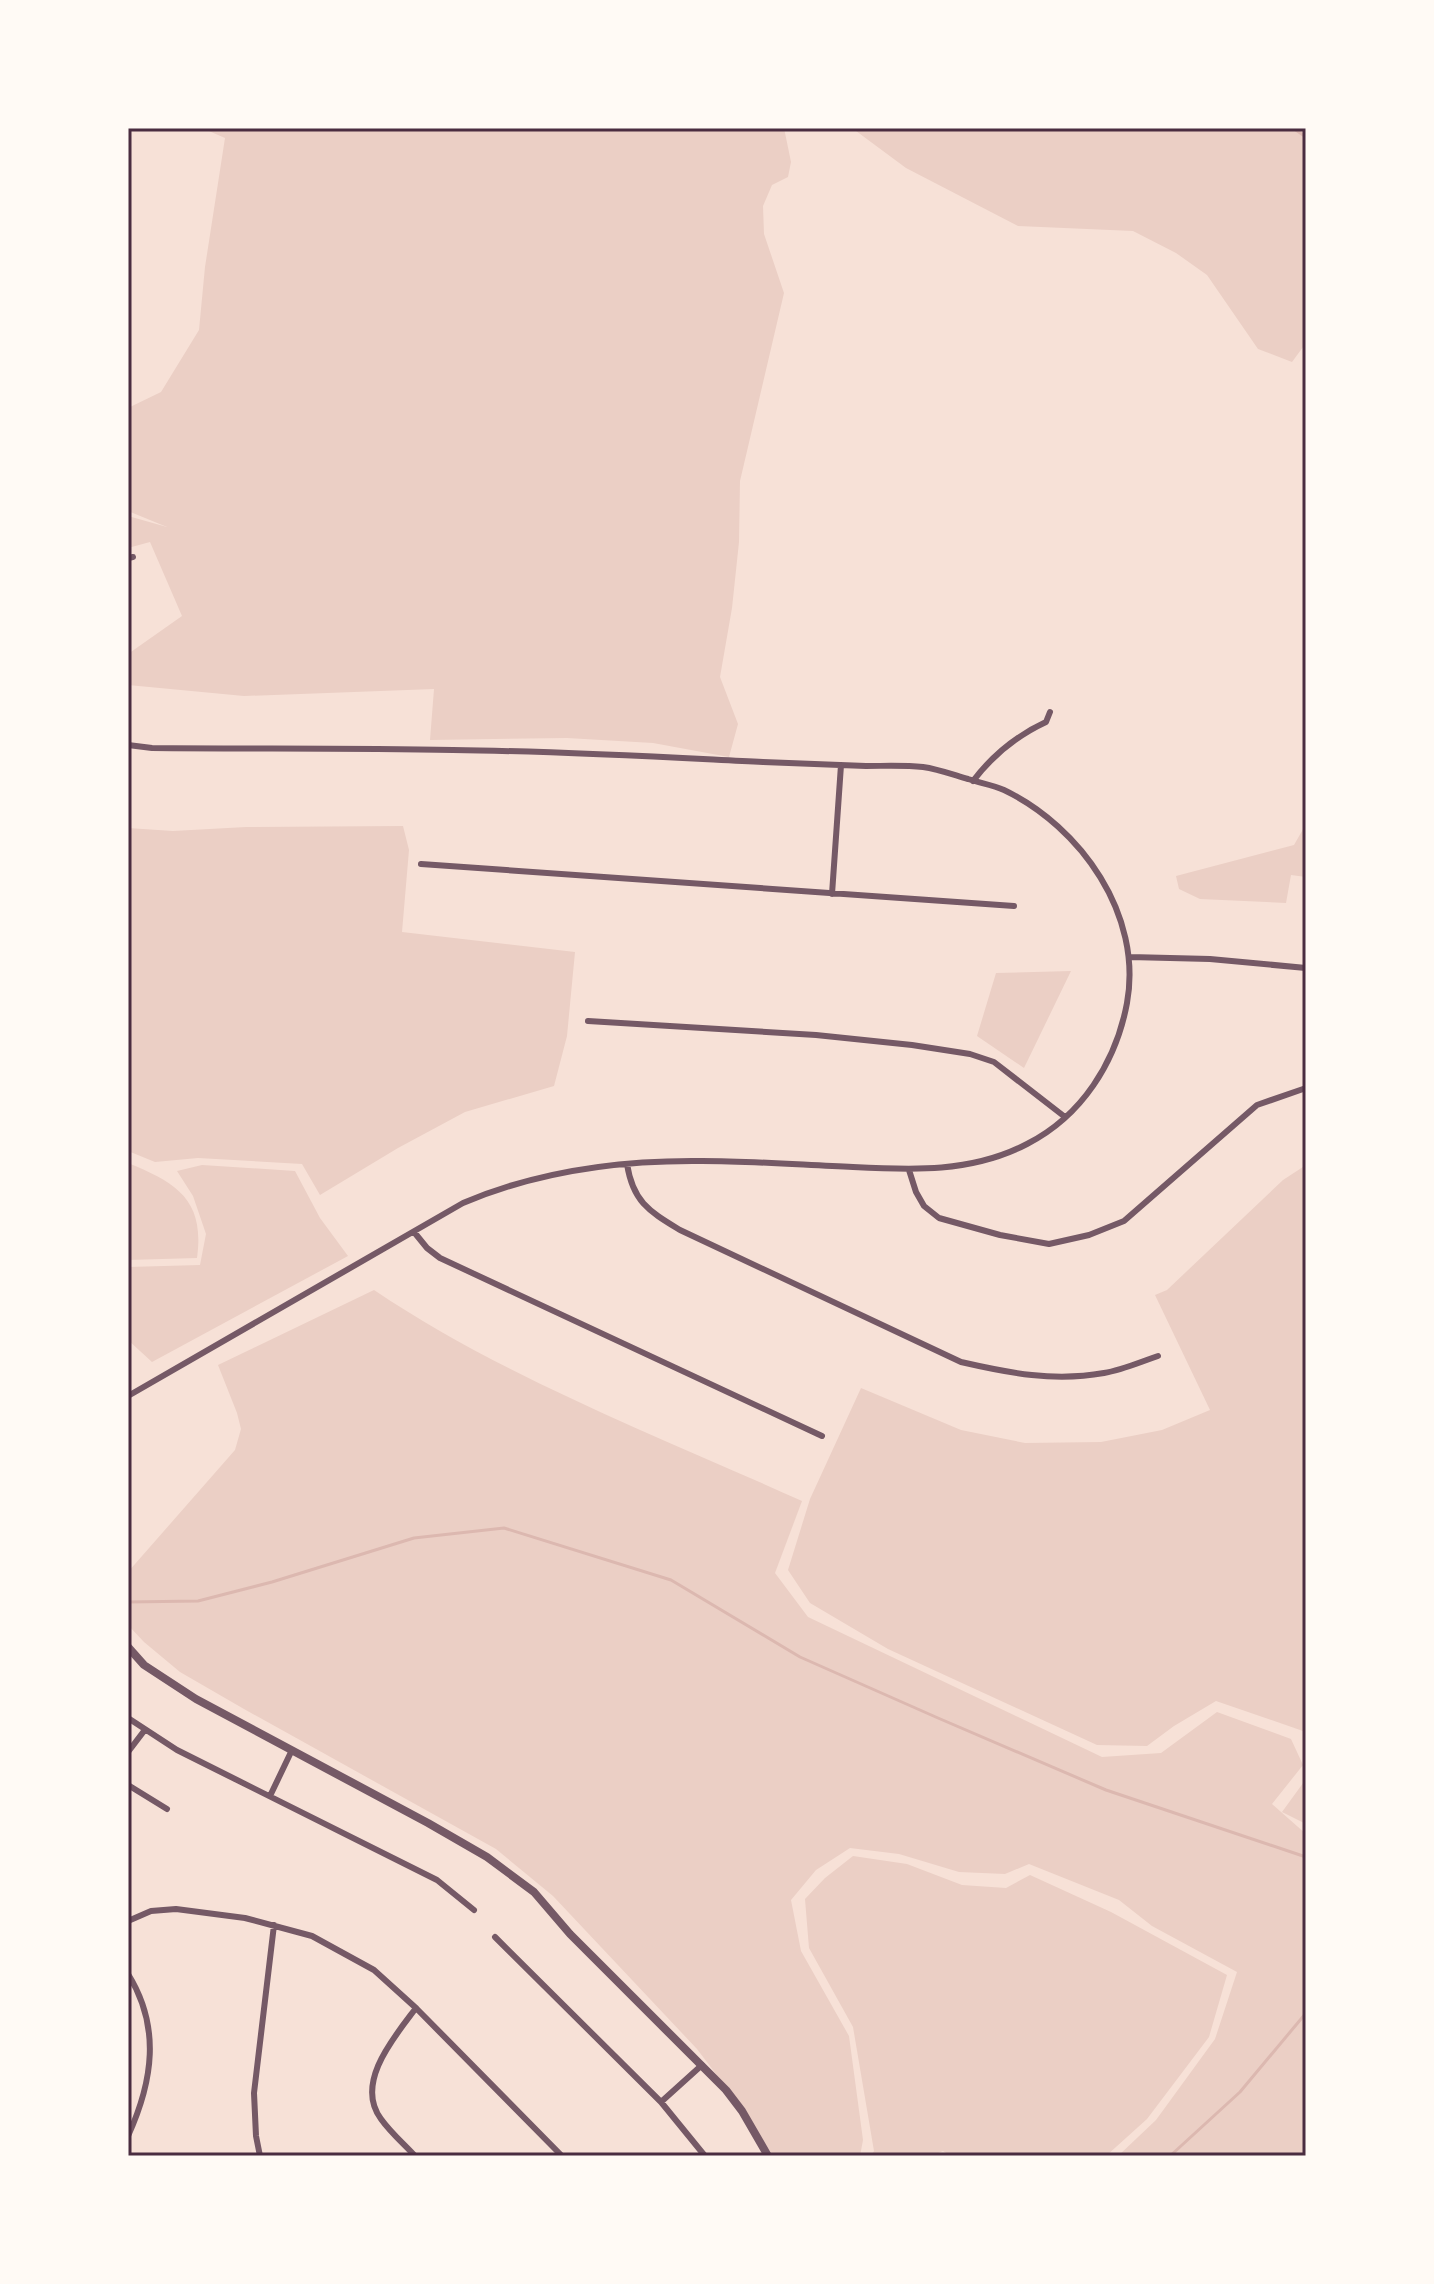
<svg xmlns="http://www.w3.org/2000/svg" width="1434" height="2284" viewBox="0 0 1434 2284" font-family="'Golos Text',sans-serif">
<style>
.green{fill:#ebcfc5}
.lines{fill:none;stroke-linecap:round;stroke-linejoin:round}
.stream{stroke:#dcb8b0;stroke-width:3}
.minor{stroke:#755966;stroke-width:6}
.tertiary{stroke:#755966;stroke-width:8}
.neatline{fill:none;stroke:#4a2c40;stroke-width:3}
</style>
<rect width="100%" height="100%" fill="#f7e1d7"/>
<!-- green -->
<path class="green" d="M202,128H784L791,162L788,177L772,185L763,206L764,234L784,293L740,481L739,542L732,608L720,677L738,724L729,757L653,743L567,738L430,740L434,689L244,696L128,685V654L182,616L150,542L128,548V516L167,527L128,511V408L161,392L199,330L205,267L225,138Z
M852,128H1306V343L1292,362L1258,349L1207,275L1176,253L1133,231L1018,226L906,168Z
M1306,824V877L1291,875L1286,903L1200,899L1179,889L1176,876L1294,845Z
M403,826L409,850L402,932L575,952L567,1036L554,1086L465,1112L398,1148L320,1195L302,1164L198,1158L155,1162L128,1151V828L173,831L246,827Z
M1071,971L1024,1068L977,1036L996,973Z
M128,1163C177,1183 205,1200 197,1258L128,1260Z
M202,1165L295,1171L320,1218L348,1256L152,1362L128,1340V1267L200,1265L206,1234L193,1196L177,1171Z
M1306,1165V1742L1303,1731L1216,1701L1174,1726L1147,1746L1097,1745L888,1649L810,1603L788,1570L810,1499L861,1388L961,1430L1025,1443L1101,1442L1162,1430L1210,1410L1155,1295L1167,1290L1283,1180Z
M374,1290C503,1377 660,1437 802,1501L775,1573L808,1617L1102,1757L1161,1753L1217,1712L1291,1739L1303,1765L1272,1804L1306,1834V2156H1118L1156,2120L1215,2039L1237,1972L1152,1926L1119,1900L1029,1864L1005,1874L959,1872L899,1854L850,1848L816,1870L791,1900L801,1951L849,2036L863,2140L860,2156H773L738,2103L697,2049L553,1896L496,1849L244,1709L180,1672L144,1642L128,1625V1572L235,1450L241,1429L237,1413L218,1365Z
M1306,1779V1824L1282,1812Z
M853,1856L907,1864L962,1885L1006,1888L1030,1875L1111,1912L1227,1975L1209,2037L1147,2119L1106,2156H951L943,2151L931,2156H871L874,2151L853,2027L809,1948L805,1899L825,1878Z"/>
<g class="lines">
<!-- stream -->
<path class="stream" d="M1293,128L1306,137
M128,1602L198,1601L272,1582L414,1538L504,1528L671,1580L800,1657L938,1718L1106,1790L1306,1857
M1170,2156L1240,2092L1306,2013"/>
<!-- minor -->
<path class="minor" d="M128,558L133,557
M128,745L152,748C252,749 352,748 453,750C556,751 660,757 763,762C797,763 832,765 866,766C885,766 904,765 923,767C938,769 954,775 968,779C980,783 993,785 1004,790C1081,827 1143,915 1127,1003C1116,1062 1082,1116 1027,1144C972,1173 912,1170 853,1167C803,1165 752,1161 702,1161C620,1160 538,1171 463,1203L128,1396
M973,781C992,756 1018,735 1046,722L1050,712
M421,864L1014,906
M832,894L841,765
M1130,957L1210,959L1306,968
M588,1021L816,1035L912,1045L970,1054L994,1062L1065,1117
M627,1164C633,1202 649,1211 680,1230L961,1362C1009,1373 1054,1382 1104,1373C1122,1370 1140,1362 1158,1356
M909,1170L916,1192L924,1206L939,1218L1000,1235L1049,1244L1089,1235L1124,1221L1257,1105L1306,1088
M414,1232L427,1248L440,1258L822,1436
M128,1718L177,1750L437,1880L474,1910
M128,1752L144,1731
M128,1785L167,1809
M270,1796L292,1750
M128,1921L151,1911L176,1909L245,1918L312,1936L374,1970L416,2008L562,2156
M495,1937L661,2102L705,2156
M128,1974C161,2027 153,2081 128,2136
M661,2102L702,2065
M260,2156L256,2136L254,2093L274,1925
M415,2156C404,2144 391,2133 381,2119C354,2083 395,2036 416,2008"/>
<!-- tertiary -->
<path class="tertiary" d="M128,1647L144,1665L196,1699L428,1823L487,1857L534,1892L570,1934L726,2090L742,2111L768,2156"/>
</g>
<!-- border -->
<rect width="1434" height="2284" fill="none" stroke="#fffaf5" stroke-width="260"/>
<rect x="130" y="130" width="1174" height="2024" class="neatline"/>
</svg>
